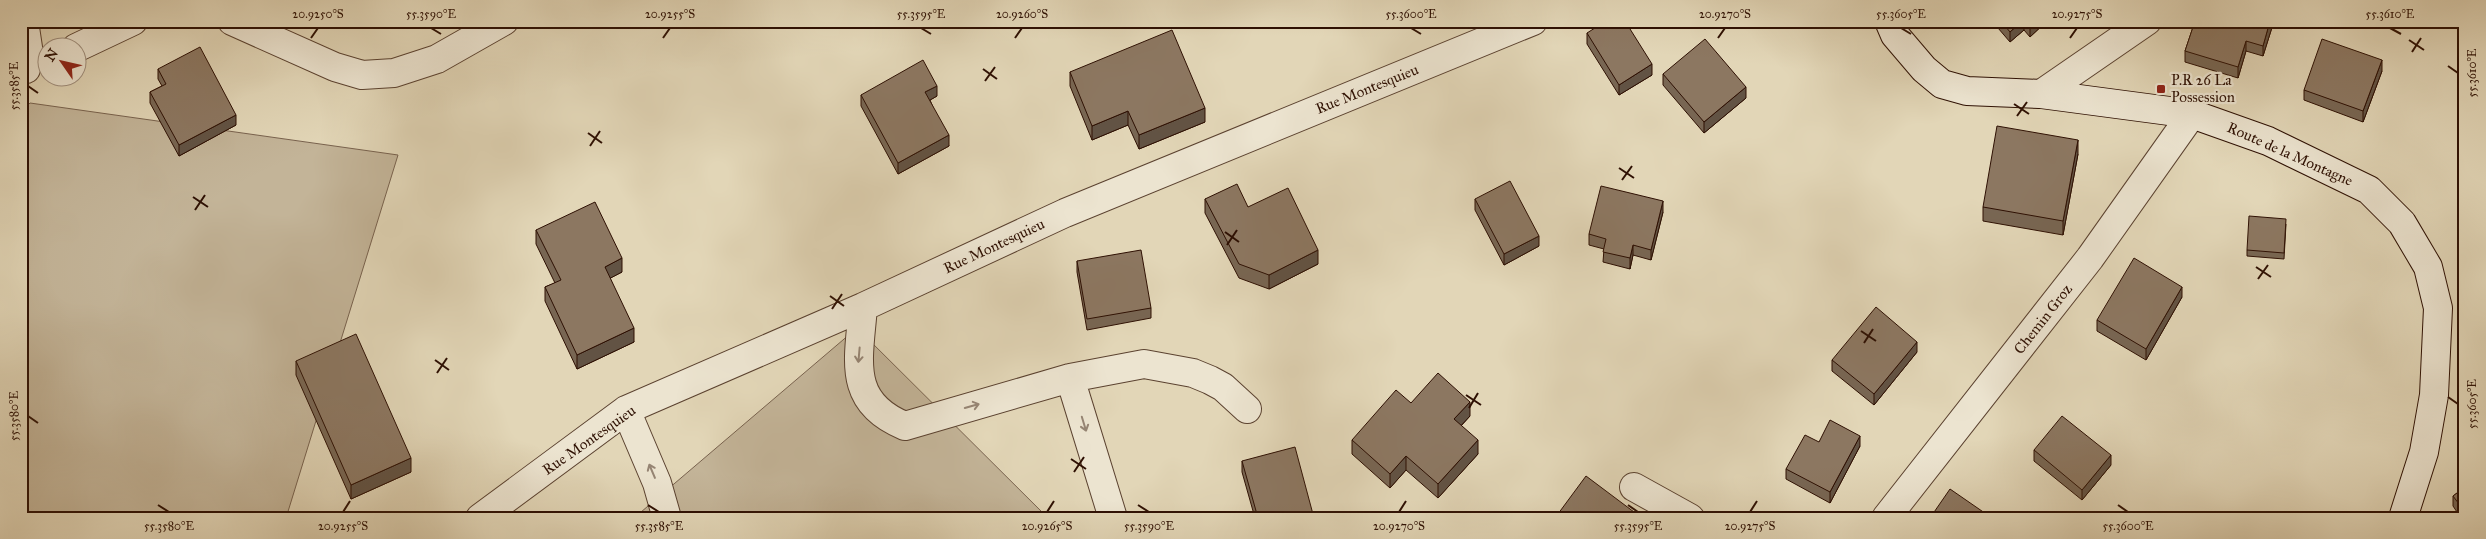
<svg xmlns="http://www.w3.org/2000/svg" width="2486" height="539" viewBox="0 0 2486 539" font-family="'IM FELL Great Primer',serif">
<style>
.green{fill:#c3b498;stroke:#78624e}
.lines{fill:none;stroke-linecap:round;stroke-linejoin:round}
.street-casing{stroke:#5b4230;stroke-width:30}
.secondary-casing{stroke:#2e1003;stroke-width:30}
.street{stroke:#ece4d0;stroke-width:28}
.secondary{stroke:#ece4d0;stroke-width:28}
.wall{fill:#786653;stroke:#2e1003}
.shaded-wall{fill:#625344;stroke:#2e1003}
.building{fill:#8c7761;stroke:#2e1003}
.oneway{stroke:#968574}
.ticks{fill:none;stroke:#2e1003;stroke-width:2}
.poi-dot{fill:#8f2418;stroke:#ece4d0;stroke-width:2}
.labels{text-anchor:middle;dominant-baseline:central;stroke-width:4.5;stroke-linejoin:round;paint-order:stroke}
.poi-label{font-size:15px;fill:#2e1003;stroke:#ece4d0;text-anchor:start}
.street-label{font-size:15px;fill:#2e1003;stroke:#ece4d0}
.neatline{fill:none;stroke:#2e1003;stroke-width:2}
.ticks-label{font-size:12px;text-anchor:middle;fill:#2e1003}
</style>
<rect width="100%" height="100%" fill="#e2d6b7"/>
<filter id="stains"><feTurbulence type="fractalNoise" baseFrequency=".004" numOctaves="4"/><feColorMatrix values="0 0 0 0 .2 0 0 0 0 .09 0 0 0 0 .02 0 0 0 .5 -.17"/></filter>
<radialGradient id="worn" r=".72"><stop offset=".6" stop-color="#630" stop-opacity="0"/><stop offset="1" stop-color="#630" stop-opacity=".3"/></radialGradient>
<!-- green -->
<path class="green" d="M30,103L398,155L286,518H21V112Z
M857,328L1048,518H634Z"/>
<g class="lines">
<defs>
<path id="street" d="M24,21L29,54L26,69
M232,21L335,67L362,75L394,73L437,59L504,21
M76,48L133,21
M2041,94L2147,21
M863,307C859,359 846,402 905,426L1070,378L1144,364L1193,373L1210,380L1223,387L1247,409
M1070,378L1113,518
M626,410L657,483L667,518
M1634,487L1690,518
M480,518L626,410L863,307L1065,213L1533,21
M1886,518L2090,258L2192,114"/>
<path id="secondary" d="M1889,21L1895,35L1924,69L1942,84L1967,91L2041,94L2192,114L2268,141L2369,190L2402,223L2428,267L2438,308L2434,395L2424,452L2403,518"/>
</defs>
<!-- street casing -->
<use href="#street" class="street-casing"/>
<!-- secondary casing -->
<use href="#secondary" class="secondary-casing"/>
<!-- street -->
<use href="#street" class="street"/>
<!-- secondary -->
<use href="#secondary" class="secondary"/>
</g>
<!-- wall -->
<path class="wall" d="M1992,21H2047L2030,37L2024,30L2010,42Z
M2195,21H2274L2263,56L2246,51L2238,78L2185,62V51Z
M1587,33L1652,75L1619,95L1587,44Z
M158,69L236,125L179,156L150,103V92L162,86L158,79Z
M2382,71L2363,122L2304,100V90Z
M1070,72L1205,122L1139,149L1128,125L1092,140L1070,86Z
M1663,74L1746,98L1704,133L1663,85Z
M861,95L937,96L930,100L949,146L898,174L861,106Z
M2078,154L2063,235L1983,221V207Z
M1205,199L1248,207L1318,264L1269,289L1239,278L1205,213Z
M1475,199L1539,246L1504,265L1475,210Z
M1663,212L1651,260L1633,255L1630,269L1603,262L1604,249L1589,245V234Z
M2286,224L2284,259L2247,256V250Z
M536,230L622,272L610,278L634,342L577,369L545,301V287L555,283L536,244Z
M1077,261L1151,308V318L1087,330L1077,272Z
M2182,297L2146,360L2097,331V320Z
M1917,352L1874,405L1832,371V360Z
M296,361L411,472L351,499L296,375Z
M1411,403L1470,416L1461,426L1478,454L1438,498L1406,470L1390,488L1352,454V440Z
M1819,442L1860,446L1830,503L1786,479V469Z
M2034,450L2111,465L2082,500L2034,461Z
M1242,461L1314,518H1255L1242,472Z
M2465,487V518H2461L2453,506V496Z"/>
<!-- shaded-wall -->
<path class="shaded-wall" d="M2022,21H2024V30L2010,42V32Z
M2035,21H2047L2030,37V26Z
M2270,21H2274L2263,56V46Z
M2246,41V51L2238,78V67Z
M2382,60V71L2363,122V111Z
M1652,64V75L1619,95V85Z
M937,86V96L925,103V92Z
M1746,87V98L1704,133V122Z
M1205,108V122L1139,149V135Z
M1128,111V125L1092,140V126Z
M236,115V125L179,156V145Z
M949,135V146L898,174V163Z
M2078,140V154L2063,235V221Z
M1663,201V212L1651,260V250Z
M1539,236V246L1504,265V254Z
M1633,245V255L1630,269V258Z
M1318,250V264L1269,289V275Z
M622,258V272L605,281V267Z
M2182,287V297L2146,360V349Z
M634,328V342L577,369V355Z
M1917,342V352L1874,405V394Z
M1470,402V416L1454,433V419Z
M1860,436V446L1830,503V492Z
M1478,440V454L1438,498V484Z
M2111,455V465L2082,500V490Z
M1406,456V470L1390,488V474Z
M411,458V472L351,499V485Z"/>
<!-- building -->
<path class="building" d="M1606,21H1625L1652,64L1619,85L1587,33Z
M2001,21H2022L2010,32Z
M2026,21H2035L2030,26Z
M2195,21H2270L2263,46L2246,41L2238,67L2185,51Z
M1172,30L1205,108L1139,135L1128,111L1092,126L1070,72Z
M1705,39L1746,87L1704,122L1663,74Z
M2322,39L2382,60L2363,111L2304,90Z
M200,47L236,115L179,145L150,92L166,84L158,69Z
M923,60L937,86L925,92L949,135L898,163L861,95Z
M1997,126L2078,140L2063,221L1983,207Z
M1510,181L1539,236L1504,254L1475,199Z
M1237,184L1248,207L1288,188L1318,250L1269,275L1239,264L1205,199Z
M1601,186L1663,201L1651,250L1633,245L1630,258L1603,252L1606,239L1589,234Z
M595,202L622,258L605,267L634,328L577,355L545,287L561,280L536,230Z
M2249,216L2286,219L2284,253L2247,250Z
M1141,250L1151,308L1087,319L1077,261Z
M2134,258L2182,287L2146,349L2097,320Z
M1876,307L1917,342L1874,394L1832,360Z
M356,334L411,458L351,485L296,361Z
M1438,373L1470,402L1454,419L1478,440L1438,484L1406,456L1390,474L1352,440L1396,390L1411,403Z
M2062,416L2111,455L2082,490L2034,450Z
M1830,420L1860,436L1830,492L1786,469L1805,435L1819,442Z
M1295,447L1314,518H1258L1242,461Z
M1586,476L1642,518H1555Z
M2465,487V512L2453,496Z
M1950,489L1992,518H1930Z"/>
<!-- one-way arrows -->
<defs><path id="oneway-shaft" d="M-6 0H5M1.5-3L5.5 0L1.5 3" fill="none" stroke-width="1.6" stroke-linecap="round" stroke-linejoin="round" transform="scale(1.25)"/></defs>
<g class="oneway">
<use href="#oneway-shaft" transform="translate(859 355) rotate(95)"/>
<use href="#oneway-shaft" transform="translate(972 406) rotate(-16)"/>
<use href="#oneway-shaft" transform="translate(1084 424) rotate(73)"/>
<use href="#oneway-shaft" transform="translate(652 471) rotate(-113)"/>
</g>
<!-- ticks -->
<path class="ticks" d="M431,28L441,34M921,28L931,34M1411,28L1421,34M1901,28L1911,34M2390,28L2401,34M311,38L318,28M663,38L670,28M1015,38L1022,28M1718,38L1725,28M2070,38L2077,28M2409,40L2424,50M2412,52L2421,38M2448,66L2458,73M983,69L997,79M985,81L995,67M28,86L38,93M2014,104L2029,114M2017,116L2027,102M588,133L602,143M590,146L600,131M1619,168L1634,178M1622,180L1632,166M193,197L208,207M195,210L205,195M1225,232L1239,242M1227,245L1237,230M2256,267L2271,277M2258,279L2268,265M830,296L844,306M832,309L842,294M1861,331L1876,341M1864,343L1873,329M435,360L449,370M437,373L447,358M1466,395L1481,405M2448,397L2458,404M1469,408L1478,393M28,416L38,423M1071,459L1086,469M1074,472L1084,457M158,505L169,512M648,505L659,512M1138,505L1149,512M1628,505L1638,512M2118,505L2128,512M343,512L350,501M1047,512L1054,501M1399,512L1406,501M1750,512L1757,501"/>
<!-- markers -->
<rect class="poi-dot" x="2156" y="84" width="10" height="10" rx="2.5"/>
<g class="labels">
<!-- poi labels -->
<g class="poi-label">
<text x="2171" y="80">P.R 26 La<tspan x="2171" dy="17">Possession</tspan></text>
</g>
<!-- street labels -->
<g class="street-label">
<text transform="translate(1367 89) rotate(-22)">Rue Montesquieu</text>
<text transform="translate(2290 154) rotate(24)">Route de la Montagne</text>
<text transform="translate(994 246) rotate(-25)">Rue Montesquieu</text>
<text transform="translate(2043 319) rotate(-52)">Chemin Groz</text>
<text transform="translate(589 440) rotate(-35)">Rue Montesquieu</text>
</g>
</g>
<!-- margin -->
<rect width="2486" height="539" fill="none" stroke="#e2d6b7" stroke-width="55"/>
<!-- north arrow -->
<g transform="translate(62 62) rotate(304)"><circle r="24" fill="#ece4d0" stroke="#a08f7e"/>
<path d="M0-4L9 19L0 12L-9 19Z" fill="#8f2418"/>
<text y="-8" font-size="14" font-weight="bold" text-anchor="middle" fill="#2e1003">N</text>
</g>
<rect x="28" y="28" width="2430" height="484" class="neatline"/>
<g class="ticks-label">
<text x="318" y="18">20.9250°S</text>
<text x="431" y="18">55.3590°E</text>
<text x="670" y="18">20.9255°S</text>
<text x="921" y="18">55.3595°E</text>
<text x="1022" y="18">20.9260°S</text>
<text x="1411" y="18">55.3600°E</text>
<text x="1725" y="18">20.9270°S</text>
<text x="1901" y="18">55.3605°E</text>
<text x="2077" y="18">20.9275°S</text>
<text x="2390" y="18">55.3610°E</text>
<text transform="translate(2472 73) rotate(-90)" y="4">55.3610°E</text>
<text transform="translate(14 86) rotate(-90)" y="4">55.3585°E</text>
<text transform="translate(2472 404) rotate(-90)" y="4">55.3605°E</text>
<text transform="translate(14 416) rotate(-90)" y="4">55.3580°E</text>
<text x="169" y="530">55.3580°E</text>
<text x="343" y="530">20.9255°S</text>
<text x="659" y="530">55.3585°E</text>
<text x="1047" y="530">20.9265°S</text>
<text x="1149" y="530">55.3590°E</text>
<text x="1399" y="530">20.9270°S</text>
<text x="1638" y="530">55.3595°E</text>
<text x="1750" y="530">20.9275°S</text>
<text x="2128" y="530">55.3600°E</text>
</g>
<rect width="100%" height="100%" filter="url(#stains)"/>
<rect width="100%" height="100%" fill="url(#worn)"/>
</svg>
